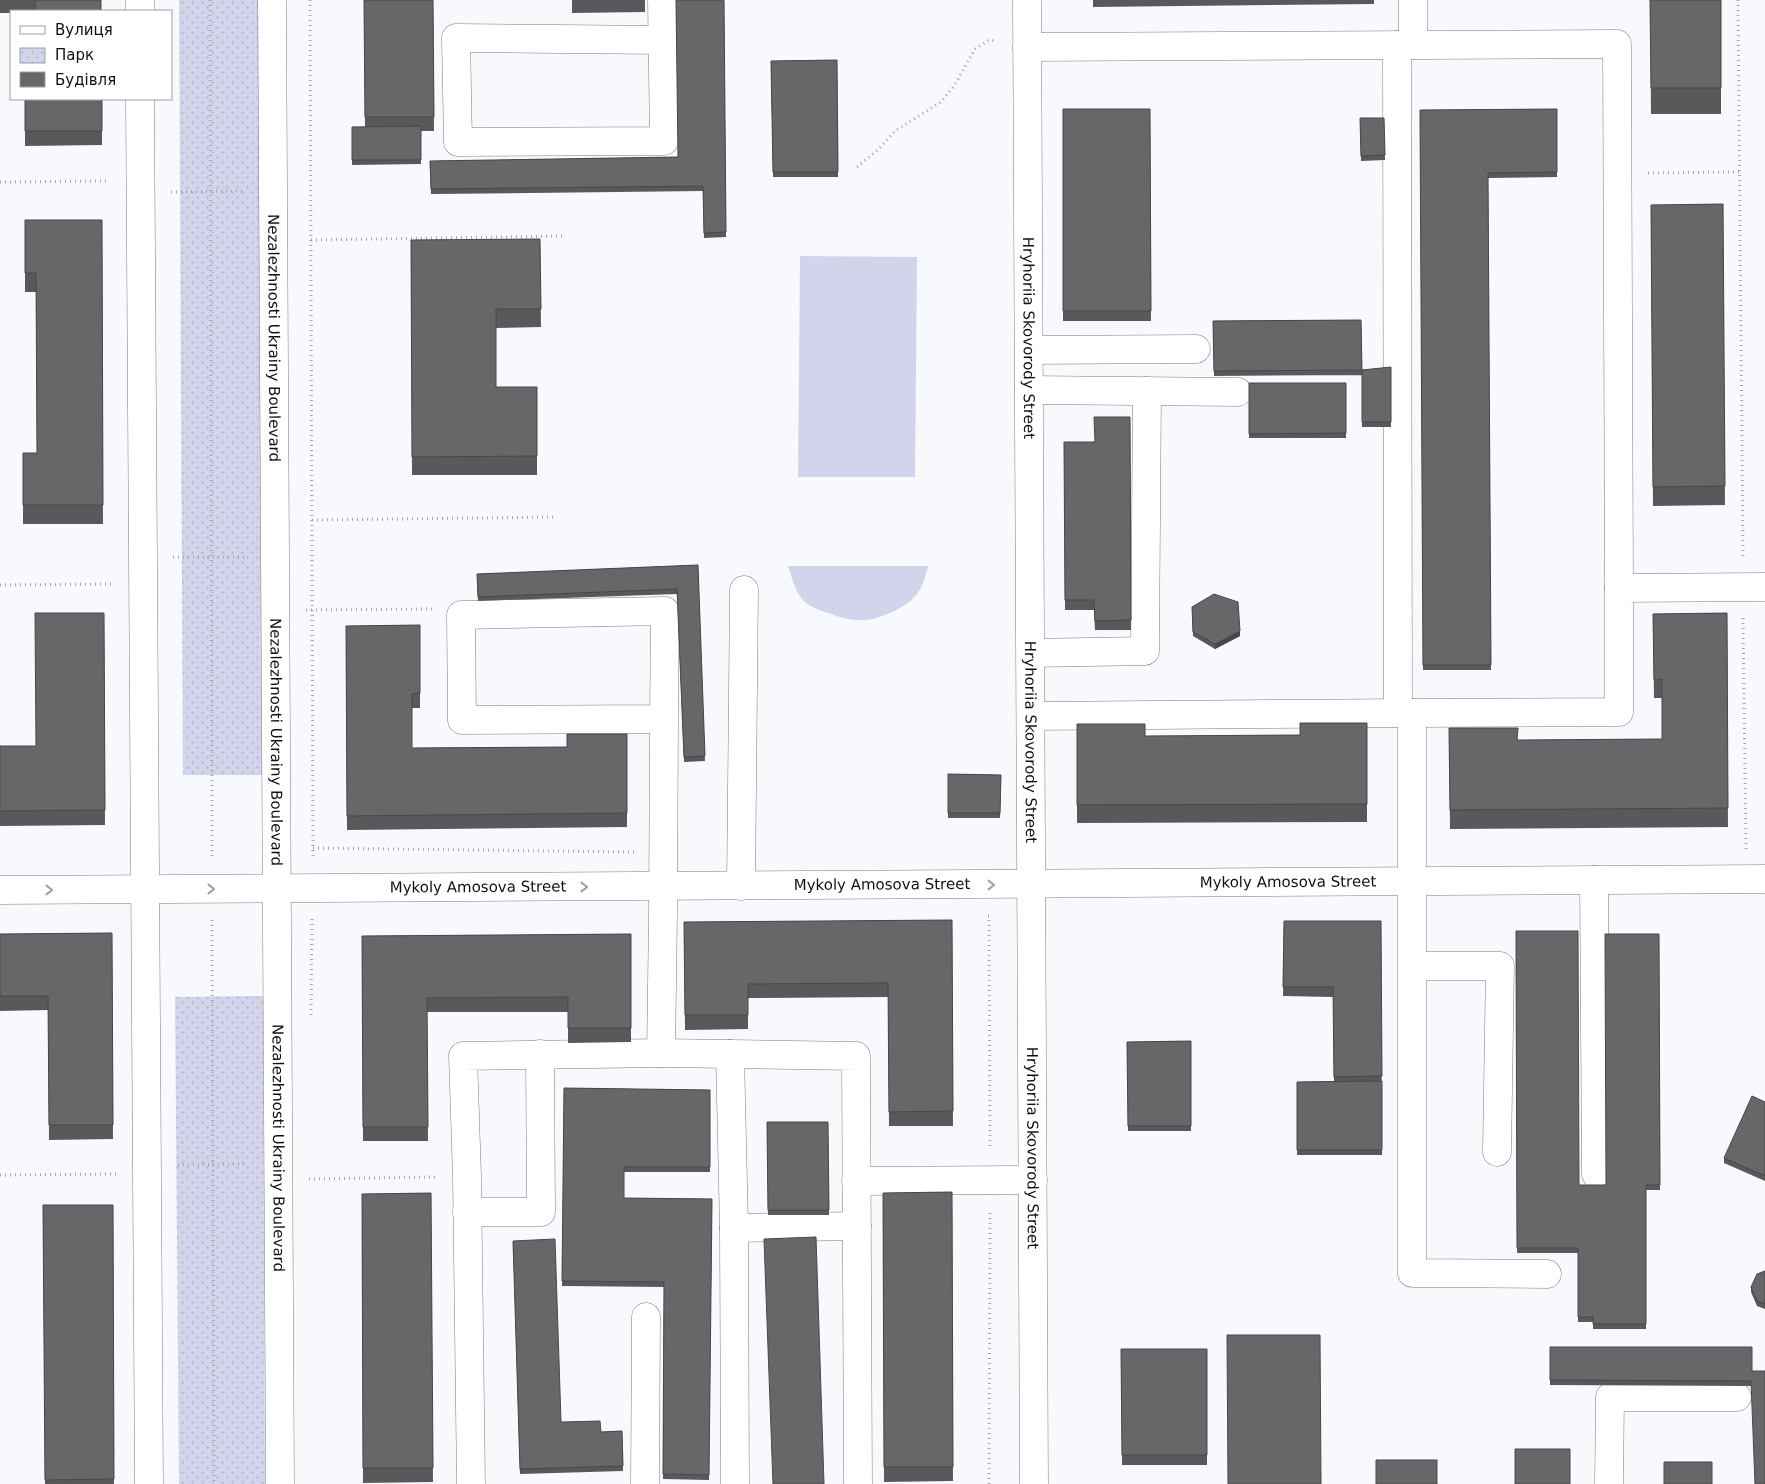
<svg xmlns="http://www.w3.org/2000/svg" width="1765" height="1484" viewBox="0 0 1765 1484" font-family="'DejaVu Sans',sans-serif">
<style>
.grass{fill:#d2d4eb}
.park{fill:url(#park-dots)}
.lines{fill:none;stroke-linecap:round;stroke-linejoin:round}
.minor-casing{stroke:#7c7c7f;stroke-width:29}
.path{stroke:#a7a7aa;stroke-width:3;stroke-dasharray:1 4;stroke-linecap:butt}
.minor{stroke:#fff;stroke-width:28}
.wall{fill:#59595b}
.shaded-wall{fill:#48484a}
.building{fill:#67676a;stroke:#48484a}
.oneway{stroke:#9f9fa0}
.labels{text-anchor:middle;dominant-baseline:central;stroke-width:5;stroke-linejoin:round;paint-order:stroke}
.street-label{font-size:15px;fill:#101011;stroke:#fff}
</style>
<defs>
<pattern id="park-dots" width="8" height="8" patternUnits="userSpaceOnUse" patternTransform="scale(1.25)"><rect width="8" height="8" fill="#d2d4eb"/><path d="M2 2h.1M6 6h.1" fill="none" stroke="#b3b5c8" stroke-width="1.8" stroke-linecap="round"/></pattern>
</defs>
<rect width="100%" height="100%" fill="#f8f9fd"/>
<!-- grass -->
<path class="grass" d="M800,256L917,257L915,477H798Z
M788,566H928C926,575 923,586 917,594C906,608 882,618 866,620C855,621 841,618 831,614C822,611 811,608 804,601C795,592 792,578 788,566Z"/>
<!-- park -->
<path class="park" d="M179,0H266L272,775H183Z
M263,996L265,1484H179L175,997Z"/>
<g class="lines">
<defs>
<g id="minor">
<path d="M140,0V11"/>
<path id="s1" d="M272,0L280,1484"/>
<path d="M662,0L664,141L458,142L456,38L662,40"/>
<path id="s2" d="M1027,0L1034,1484"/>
<path d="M1413,0V45"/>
<path d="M1397,45L1398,713"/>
<path d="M1027,47L1617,44L1619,588"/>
<path d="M140,99L149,1484"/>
<path d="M1029,350L1196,349"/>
<path d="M1029,390L1238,392"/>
<path d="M1031,653L1145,651L1147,391"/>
<path d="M1412,713L1619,712V588L1765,587"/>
<path d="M1031,716L1412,713V1273L1547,1274"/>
<path d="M664,719L665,611L461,615L462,720L664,719L663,916L661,1053L856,1056L858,1484"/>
<path d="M1594,880L1596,1174"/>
<path d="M741,886L744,590"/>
<path id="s3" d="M0,890L1765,879"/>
<path d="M1413,966H1500L1497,1152"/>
<path d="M730,1054L734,1228L857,1226"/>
<path d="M856,1181L1033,1180"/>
<path d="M467,1212H541L540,1054"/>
<path d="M734,1228L735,1484"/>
<path d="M471,1484L467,1177L463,1056L661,1053"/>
<path d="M645,1484L646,1317"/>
<path d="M1609,1484L1610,1397H1737"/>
</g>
</defs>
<!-- minor casing -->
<use href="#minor" class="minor-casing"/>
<!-- path -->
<path class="path" d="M210,0L212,858
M310,0L313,857
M1738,0L1743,557
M857,167L879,149L895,131L941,102L954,86L975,49L989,40L997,41
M1648,173L1740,172
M0,182L109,181
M171,192L242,191
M311,240L563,236
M312,520L557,517
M173,557H244
M0,585L113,584
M306,610L432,609
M1743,618L1746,849
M313,848L634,852
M988,916H989L990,1148
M212,920L214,1484
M311,1015L312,918
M178,1165L246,1164
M0,1175L116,1174
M309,1179L435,1177
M989,1484L990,1212"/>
<!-- minor -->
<use href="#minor" class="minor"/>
</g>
<!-- wall -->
<path class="wall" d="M0,0H101V11H11V13H0Z
M364,0H433L434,131H421V164L352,165V127H365Z
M572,0H645V12L572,13Z
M724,0L726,237L704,238L703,191L431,194L430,161L678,157Z
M1093,0H1374V4L1093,7Z
M1650,0H1721V114H1651Z
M837,60L838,177H773L771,61Z
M25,99H102V145L25,146Z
M1063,109H1150L1151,321H1063Z
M1557,109V177L1488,178L1491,670H1423L1420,110Z
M1360,118H1384L1385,160L1361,161Z
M1723,204L1725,505L1653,506L1651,205Z
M25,220H102L103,524H23V453H37L36,292H25Z
M540,239L541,327L496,328V387H537V475H412L411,240Z
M1361,320L1362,375L1214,376L1213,321Z
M1391,367V427H1362V370Z
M1249,383H1346V438H1249Z
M1130,417L1131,630H1095L1094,610H1065L1064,442H1094Z
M698,565L705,761L684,762L677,594L478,601L477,574Z
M1192,607L1240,636L1215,649L1193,636Z
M104,613L105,825L0,826V746H36Z
M1727,613L1728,827L1450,829L1449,728L1517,740L1662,739V698H1654L1653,614Z
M420,625V708H412V748L567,747L627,734V827L347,830L346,626Z
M1367,723V822L1077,823V724L1145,736L1300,735Z
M948,774L1001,775L1000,818H948Z
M952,920L953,1126H889L888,997L748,998V1029L685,1030L684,922Z
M1284,921H1381L1382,1155H1297V1082L1334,1081L1333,997L1283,996Z
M1516,931L1579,1185H1606L1659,934L1660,1190H1646V1329H1593V1322H1578V1253H1517Z
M112,933L113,1139L49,1140L48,1010L0,1011V934Z
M631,934V1042L568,1043V1012H427L428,1141H363L362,936Z
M1191,1041V1131H1128L1127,1042Z
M564,1088L710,1090V1172H624V1198L712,1199L709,1480L663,1479L664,1287L562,1286Z
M1765,1102V1181L1724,1163V1158Z
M767,1122H828L829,1215H768Z
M952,1192L953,1481L884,1482L883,1193Z
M431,1193L433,1482L363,1483L362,1194Z
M43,1205H113L114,1484H45Z
M513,1241L561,1422L601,1432L622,1431L623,1471L520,1474Z
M1765,1271V1309L1757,1306L1751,1292V1287Z
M1550,1347L1752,1371L1751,1386L1550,1385Z
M1121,1349H1207V1465H1122Z"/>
<!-- shaded-wall -->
<path class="shaded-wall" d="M1240,631V636L1215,649V644Z"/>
<!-- building -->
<path class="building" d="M35,0H101V11H35Z
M364,0H433L434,117H365Z
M676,0H724L726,232L704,233L703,186L431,189L430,161L678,157Z
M1650,0H1721V88H1651Z
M837,60L838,172H773L771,61Z
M25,99H102V131H25Z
M1063,109H1150L1151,311H1063Z
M1557,109V172L1488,173L1491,665H1423L1420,110Z
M1360,118H1384L1385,155L1361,156Z
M421,126V160H352V127Z
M1723,204L1725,486L1653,487L1651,205Z
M25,220H102L103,505H23V453H37L36,273H25Z
M540,239L541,309H496V387H537V456L412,457L411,240Z
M1361,320L1362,370L1214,371L1213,321Z
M1391,367V422H1362V370Z
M1249,383H1346V433L1249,434Z
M1094,417H1130L1131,620L1095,621L1094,600H1065L1064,442H1095Z
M698,565L705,756L684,757L677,589L478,597L477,574Z
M1214,594L1238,602L1240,631L1215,644L1193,632L1192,607Z
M35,613H104L105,810L0,811V746H36Z
M1727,613L1728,808L1450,810L1449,728H1518L1517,740L1662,739V679L1654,680L1653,614Z
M420,625V693L412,694V748L567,747V734H627V813L347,816L346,626Z
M1300,723H1367V804L1077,805V724H1145V736L1300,735Z
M948,774L1001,775L1000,813H948Z
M952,920L953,1111L889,1112L888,983L748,984V1015H685L684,922Z
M1284,921H1381L1382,1076L1334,1077L1333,987H1283Z
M1516,931H1578L1579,1185H1606L1605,934H1659L1660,1185H1646V1324H1593V1317H1578V1248H1517Z
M112,933L113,1125H49L48,996H0V934Z
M631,934V1028H568V997L427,998L428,1127H363L362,936Z
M1191,1041V1126H1128L1127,1042Z
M1382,1081V1150H1297V1082Z
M564,1088L710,1090V1167H624V1198L712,1199L709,1475L663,1474L664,1282L562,1281Z
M1752,1096L1765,1102V1176L1724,1158Z
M767,1122H828L829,1210H768Z
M952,1192L953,1467H884L883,1193Z
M431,1193L433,1468H363L362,1194Z
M43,1205H113L114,1479L45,1480Z
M816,1237L824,1484H773L764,1239Z
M555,1239L561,1422L600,1421L601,1432L622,1431L623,1466L520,1469L513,1241Z
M1765,1271V1304L1757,1301L1751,1287L1757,1274Z
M1227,1335H1320L1321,1484H1228Z
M1550,1347H1752V1371H1765V1484H1755L1751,1381L1550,1380Z
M1121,1349H1207V1455H1122Z
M1515,1449H1570V1484H1515Z
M1376,1460H1437V1484H1376Z
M1664,1462H1712V1484H1664Z"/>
<!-- one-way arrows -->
<defs><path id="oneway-chevron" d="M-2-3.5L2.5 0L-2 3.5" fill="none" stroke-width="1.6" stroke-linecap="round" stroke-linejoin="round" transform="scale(1.25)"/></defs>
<g class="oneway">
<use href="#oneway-chevron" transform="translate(991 885)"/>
<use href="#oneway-chevron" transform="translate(584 887)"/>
<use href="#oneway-chevron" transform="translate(211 889)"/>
<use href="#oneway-chevron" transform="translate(49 890)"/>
</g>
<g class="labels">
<!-- street labels -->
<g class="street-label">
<text stroke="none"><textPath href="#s1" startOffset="338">Nezalezhnosti Ukrainy Boulevard</textPath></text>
<text stroke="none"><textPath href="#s2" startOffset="338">Hryhoriia Skovorody Street</textPath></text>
<text stroke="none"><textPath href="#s1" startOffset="742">Nezalezhnosti Ukrainy Boulevard</textPath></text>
<text stroke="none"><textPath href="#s2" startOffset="742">Hryhoriia Skovorody Street</textPath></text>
<text stroke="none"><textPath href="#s3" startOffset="1288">Mykoly Amosova Street</textPath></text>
<text stroke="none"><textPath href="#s3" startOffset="882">Mykoly Amosova Street</textPath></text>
<text stroke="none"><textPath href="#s3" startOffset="478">Mykoly Amosova Street</textPath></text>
<text stroke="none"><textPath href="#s1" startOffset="1148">Nezalezhnosti Ukrainy Boulevard</textPath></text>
<text stroke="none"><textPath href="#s2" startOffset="1148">Hryhoriia Skovorody Street</textPath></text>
</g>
</g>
<!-- legend -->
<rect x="10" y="10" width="162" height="90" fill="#ffffff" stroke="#9f9fa0"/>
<rect x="20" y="26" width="25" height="8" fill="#ffffff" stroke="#9f9fa0"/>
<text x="55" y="35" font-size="15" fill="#101011">Вулиця</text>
<rect x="20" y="48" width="25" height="15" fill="url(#park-dots)" stroke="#9f9fa0"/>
<text x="55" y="60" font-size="15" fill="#101011">Парк</text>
<rect x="20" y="72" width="25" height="15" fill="#67676a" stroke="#9f9fa0"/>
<text x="55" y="85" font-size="15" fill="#101011">Будівля</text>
</svg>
